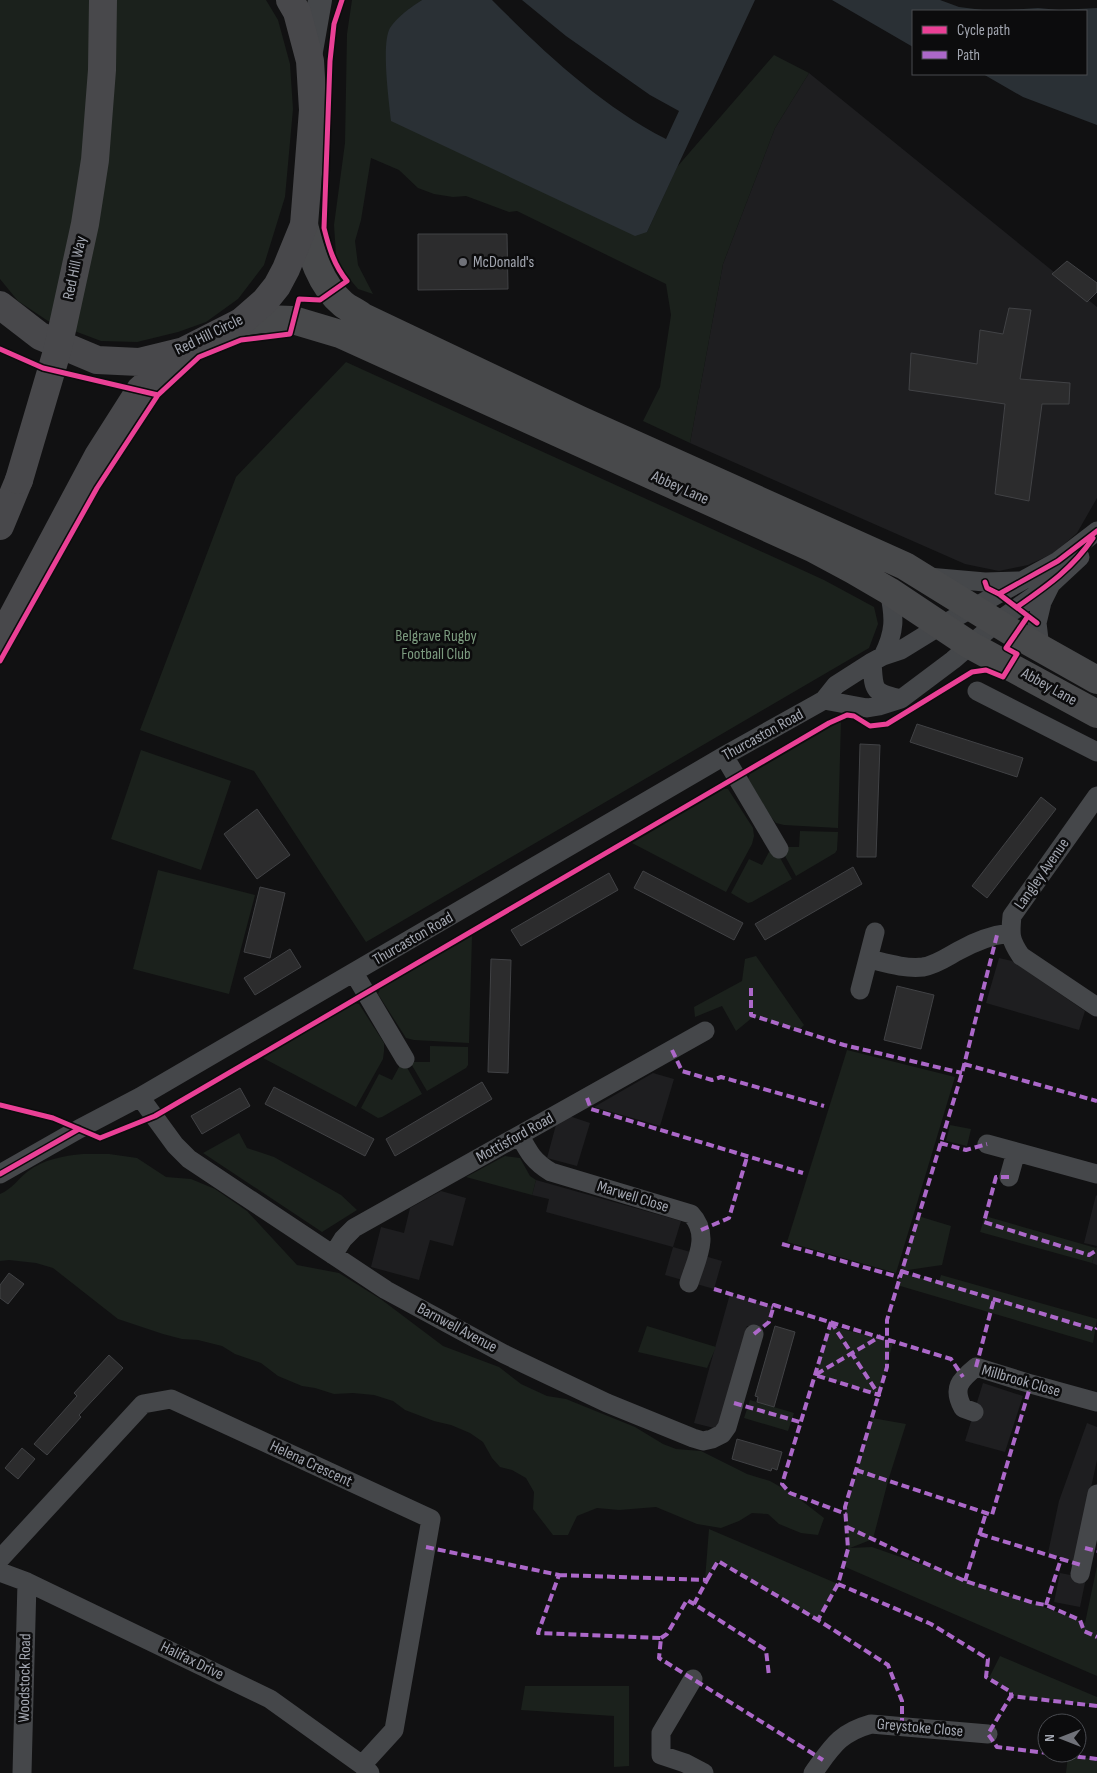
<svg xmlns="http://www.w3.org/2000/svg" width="1097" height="1773" viewBox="0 0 1097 1773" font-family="'Sofia Sans Condensed',sans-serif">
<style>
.built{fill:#1e1e20}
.green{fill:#1b211c}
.water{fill:#2a3035}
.building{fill:#2c2c2d;stroke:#414245}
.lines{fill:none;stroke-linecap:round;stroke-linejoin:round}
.minor{stroke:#45474a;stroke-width:19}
.tertiary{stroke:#45474a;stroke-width:24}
.primary{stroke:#48494b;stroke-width:28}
.trunk{stroke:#48484b;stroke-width:28}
.trunk-bridge{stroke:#48484b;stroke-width:28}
.quiet{stroke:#ac68c9;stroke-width:4;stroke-dasharray:8 4;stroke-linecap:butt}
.cycleway-casing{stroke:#0c0c0d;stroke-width:8}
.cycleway{stroke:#ea4096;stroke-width:5}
.poi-dot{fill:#707279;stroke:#0c0c0d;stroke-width:2}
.labels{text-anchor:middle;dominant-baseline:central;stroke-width:5;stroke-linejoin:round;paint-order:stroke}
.poi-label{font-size:16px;fill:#a3a7b1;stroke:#0c0c0d;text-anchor:start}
.street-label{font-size:16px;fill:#a3a7b1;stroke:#0c0c0d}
.park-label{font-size:16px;fill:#7c9b7f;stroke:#0c0c0d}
</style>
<rect width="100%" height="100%" fill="#111112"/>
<!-- built -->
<path class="built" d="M809,73L1097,307V498L1077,533L1054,553L1028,565L999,571L965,564L690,443L723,264L775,128Z
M999,958L1012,961L1085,1011L1079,1030L986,1003Z
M653,1073L674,1079L660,1126L594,1107Z
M569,1116L590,1123L577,1166L547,1158L557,1121Z
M536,1180L681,1221L673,1247L722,1261L714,1289L665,1275L673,1247L546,1212L549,1199L532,1195Z
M441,1191L466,1198L453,1246L430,1240L419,1280L371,1267L381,1227L404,1233L410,1208Z
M1096,1195L1097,1196V1265L1092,1263L1097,1246L1084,1243Z
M730,1294L774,1307L769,1324L759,1329L747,1326L718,1429L694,1423Z
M983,1383L1023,1396L1005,1452L965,1441Z
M1087,1423L1097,1427V1460L1075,1562L1048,1553L1059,1501Z
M1060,1573L1086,1578L1080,1607L1054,1602Z"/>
<!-- green -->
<path class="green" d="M0,0H266L278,20L290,64L293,109L285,197L264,265L238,299L206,322L178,332L137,342L101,341L48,321L18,301L0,279Z
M352,0H422L409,9L647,232L677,167L774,55L809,73L775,128L723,264L690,443L643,421L660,387L671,315L666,284L517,211L509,212L466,196L453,197L434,194L418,188L399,170L371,158L361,220L355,241L358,265L373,294L358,289L343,271L336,255L334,225L345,143L347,34Z
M346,362L824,580L874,607L878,624L869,648L366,942L254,771L140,730L236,477Z
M841,721L838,828L784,825L776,823L771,817L748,779L750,774Z
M141,750L231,781L201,870L111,839Z
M724,789H728L753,828L754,836L752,844L726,892L632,843Z
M800,831L838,832L837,850L835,853L796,876L780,847H799Z
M775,849L792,879L752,902L748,903L731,893L749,859L762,865L769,852Z
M158,870L255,895L229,994L133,969Z
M472,936L469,1043L414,1040L406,1038L378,994L380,989Z
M756,956L804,1025L799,1030L753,1017L736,1031L722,1006L695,1017L694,1007L742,981L745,959Z
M354,1003L359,1004L384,1043V1051L383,1059L356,1107L263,1058Z
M430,1046L468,1047V1065L466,1068L427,1091L410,1062H430Z
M847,1050L955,1077L896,1273L787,1242Z
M405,1064L422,1094L382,1117L378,1118L361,1108L379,1074L392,1080L399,1067Z
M950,1125L971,1129L967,1146L946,1141Z
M239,1133L247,1148L274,1157L341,1195L357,1210L322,1232L203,1153Z
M83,1154H109L137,1158L166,1177L191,1179L215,1189L247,1211L297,1265L339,1273L382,1300L443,1346L499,1367L521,1384L547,1396L566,1399L635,1427L663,1444L676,1449L701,1451L747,1474L770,1481L793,1494L824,1518L818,1535L801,1533L779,1524L768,1514L752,1513L739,1521L721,1528L697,1524L656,1507L619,1510L597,1508L577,1516L568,1535H553L533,1509L534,1492L526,1478L512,1470L500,1467L492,1458L483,1442L470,1433L451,1425L434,1421L405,1410L393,1401L374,1395L353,1393L334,1394L315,1388L302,1386L278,1376L261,1363L235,1354L222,1346L198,1340L182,1339L163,1334L118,1319L53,1268L36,1263L9,1260L0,1261V1194C12,1189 17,1180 27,1172C44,1159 63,1156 83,1154Z
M505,1156L520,1158L530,1176L536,1180L532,1195L466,1177Z
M918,1216L951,1226L942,1265L901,1271Z
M985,1216L1096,1248L1092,1263L980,1232Z
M901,1273L939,1282L941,1275L1097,1319L1093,1343L897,1285Z
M647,1326L716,1347L707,1368L638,1352Z
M830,1326L893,1342L879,1395L815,1375Z
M750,1400L794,1413L788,1431L744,1418Z
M872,1418L906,1424L888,1481L873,1539L850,1548L872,1547L1080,1620L1085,1623L1097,1566V1630H1096L1097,1631V1676L843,1566L848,1549L846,1511Z
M709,1529L838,1584L818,1620L718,1561L705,1580Z
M1000,1656L1097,1697V1705L1014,1696L989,1678Z
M525,1686H629V1766L614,1767V1716L521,1710Z
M1068,1756L1097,1759V1773H1066Z"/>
<!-- water -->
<path class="water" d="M422,0H492C544,52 600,105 666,139L679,111L650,95L566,36L522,0H755L647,232L635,236L391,121C389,101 381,44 390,28C397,17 411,7 422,0Z
M832,0H940L959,7L991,11L1038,8L1059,10L1097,8V125L1023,97L983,74H1086V11H913V47Z"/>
<!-- building -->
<path class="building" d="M418,234H507L508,289L418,290Z
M1067,261L1097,283V292L1087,302L1052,274Z
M1009,308L1031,310L1020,379L1070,383L1069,404H1042L1029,501L995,494L1005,404L909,390L911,353L977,364L980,330L1003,334Z
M917,724L1023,758L1017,777L910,742Z
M860,744L880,745L876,857H857Z
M1041,797L1056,809L987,898L972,886Z
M257,809L290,855L257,879L224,834Z
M853,867L862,884L765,940L755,924Z
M643,871L743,923L734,940L634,888Z
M609,873L618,890L521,946L511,930Z
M260,887L285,893L270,958L244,952Z
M290,949L301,967L255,995L244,978Z
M491,959L511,960L508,1073L488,1072Z
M897,986L934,995L921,1049L884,1040Z
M482,1082L492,1099L395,1156L386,1139Z
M274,1087L374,1139L365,1156L265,1104Z
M240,1088L250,1106L202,1134L191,1116Z
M9,1273L24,1284L8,1304L0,1298V1285Z
M775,1326L795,1332L774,1407L757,1402L758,1397L755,1396Z
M109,1355L123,1368L79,1415L81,1417L47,1455L34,1444L77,1396L74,1393Z
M737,1439L782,1452L777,1470L772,1468L771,1471L732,1459Z
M22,1448L35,1459L18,1479L5,1468Z"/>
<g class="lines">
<!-- minor -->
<path class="minor" d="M928,577L985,582L1020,581
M1040,648L1037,623L1042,602L1051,584
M883,656C895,632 895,618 889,591
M872,662C874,691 872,692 901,699
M977,691L1097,752
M824,700L867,708L879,706L901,699L953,660L997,622L1051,584L1080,557
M724,756L779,849
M1097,796L1012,916C1010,935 1010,940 1021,956L1097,1007
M869,959C886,963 905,969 923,967C936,965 947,957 958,951C974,942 992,935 1010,933
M354,973L405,1059
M860,990L875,932
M140,1097L175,1145L189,1159L386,1290L504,1354L607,1403L693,1438L703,1441L712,1439L722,1434L727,1427L754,1334
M520,1136C529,1153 534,1162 551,1172L691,1214C711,1235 696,1260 689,1283
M987,1144L1097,1174
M0,1174L79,1129L140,1097L724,756L817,704L824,700L836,685L872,662L883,656L901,650L940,626L1058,561L1097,531
M1009,1177L1016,1152
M333,1255L343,1239L354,1228L705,1031
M974,1412L963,1408C952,1388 960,1380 976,1367L1031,1384L1097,1402
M0,1559L143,1404L171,1399L431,1519L394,1730L362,1765
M0,1572L27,1582L270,1699L362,1765L370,1773
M1080,1574L1097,1494
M693,1679L661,1733V1755L685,1763L704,1773
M22,1773L27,1582
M813,1773C832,1747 839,1733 871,1724L988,1734"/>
<!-- tertiary -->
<path class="tertiary" d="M310,57L320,0"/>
<!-- primary -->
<path class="primary" d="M304,225C311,253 320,285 343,304C349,309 357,312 363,317L580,420L905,566L1015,634L1097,680
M241,322L263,319L293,320L340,334L812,548L853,570L889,591L970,645L1097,714"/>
<!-- trunk -->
<path class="trunk" d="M0,305L40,336L97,360L139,362L184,351L241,322L265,301L277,286L286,269L304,225L313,110L310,61L297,12L290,0
M0,526L19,480
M0,640L98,456L140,390L181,353"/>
<!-- trunk-bridge -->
<path class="trunk-bridge" d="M19,480L58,348L85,224L95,160L102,70L103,0"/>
<!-- quiet -->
<path class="quiet" d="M751,988V1015L844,1045L962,1073
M672,1050L682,1071L712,1080L721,1077L824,1106
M964,1064L1097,1101
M587,1098L591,1109L803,1173
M940,1143L966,1150L987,1144
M1009,1177H996L984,1222L1089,1255L1097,1250
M701,1230L729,1218L747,1157
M782,1244L899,1277
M901,1271L1096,1330L1097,1328
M714,1289L773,1307
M831,1322L782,1484L790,1493L846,1514
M831,1322L879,1395L815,1375L881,1336
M754,1334L769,1322L774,1305L951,1359L963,1377
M976,1367L994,1299
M734,1403L800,1422
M856,1470L992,1515L1031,1384
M847,1527L902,1553L965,1581L1034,1603L1046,1605L1080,1620L1084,1631L1097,1637
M980,1534L1061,1559
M426,1547L559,1575L538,1633L661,1638L659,1658L823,1760
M1085,1548L1097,1551
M559,1575L707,1580L694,1604L766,1650L769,1676
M707,1580L718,1561L818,1620
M965,1581L986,1513
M838,1584L931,1624L988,1659L986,1677L1011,1692V1696
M1046,1605L1061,1559L1081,1565
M661,1638L667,1634L687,1600L694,1604
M1097,1706L1011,1696L988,1734L997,1747L1097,1759
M902,1726V1701L888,1665L818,1620L838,1584L848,1549L845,1507L887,1367V1320L962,1073L997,935"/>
<defs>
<path id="cycleway" d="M0,349L43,368L158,395
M985,582L987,588L999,594L1037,623
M999,594L1058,561L1097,531
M1017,607C1047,586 1072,569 1093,538
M0,661L97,488L158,395L199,357L241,340L290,334L299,299L320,300L347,281C334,265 329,248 324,228L330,61L334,24L342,0
M0,1105L53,1118L100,1138L155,1116L829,723L847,715L854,716L870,726L887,724L972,672L986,670L1003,677L1017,654L1006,648L1028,616
M0,1174L79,1129"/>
</defs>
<!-- cycleway casing -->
<use href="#cycleway" class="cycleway-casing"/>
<!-- cycleway -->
<use href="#cycleway" class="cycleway"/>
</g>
<!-- markers -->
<circle class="poi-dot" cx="463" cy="262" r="5"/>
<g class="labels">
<!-- poi labels -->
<g class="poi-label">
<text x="473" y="262">McDonald's</text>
</g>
<!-- street labels -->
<g class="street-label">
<text transform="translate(75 268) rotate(-78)">Red Hill Way</text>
<text transform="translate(209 335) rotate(-26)">Red Hill Circle</text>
<text transform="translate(680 488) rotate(24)">Abbey Lane</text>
<text transform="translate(1049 687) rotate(29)">Abbey Lane</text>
<text transform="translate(763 735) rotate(-29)">Thurcaston Road</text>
<text transform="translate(1042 874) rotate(-55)">Langley Avenue</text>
<text transform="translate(413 939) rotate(-30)">Thurcaston Road</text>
<text transform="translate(515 1138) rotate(-29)">Mottisford Road</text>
<text transform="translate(633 1197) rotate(17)">Marwell Close</text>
<text transform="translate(457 1328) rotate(28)">Barnwell Avenue</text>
<text transform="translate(1021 1381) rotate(16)">Millbrook Close</text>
<text transform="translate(311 1464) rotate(25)">Helena Crescent</text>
<text transform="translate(192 1661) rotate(26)">Halifax Drive</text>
<text transform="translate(25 1678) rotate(-89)">Woodstock Road</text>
<text transform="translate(920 1728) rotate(5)">Greystoke Close</text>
</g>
<!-- park labels -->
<g class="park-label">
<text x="436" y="636">Belgrave Rugby<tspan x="436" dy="18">Football Club</tspan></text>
</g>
</g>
<!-- legend -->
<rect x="912" y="10" width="175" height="65" fill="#0c0c0d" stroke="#484a4f"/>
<rect x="922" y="26" width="25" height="8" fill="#ea4096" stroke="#484a4f"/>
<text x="957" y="35" font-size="15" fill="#a3a7b1">Cycle path</text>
<rect x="922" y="51" width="25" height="8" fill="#ac68c9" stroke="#484a4f"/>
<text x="957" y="60" font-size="15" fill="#a3a7b1">Path</text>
<!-- north arrow -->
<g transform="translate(1062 1738) rotate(270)"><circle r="24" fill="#0c0c0d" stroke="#484a4f"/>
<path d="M0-4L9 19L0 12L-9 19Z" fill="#707279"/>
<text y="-8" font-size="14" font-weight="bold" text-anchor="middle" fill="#a3a7b1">N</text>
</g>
</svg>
